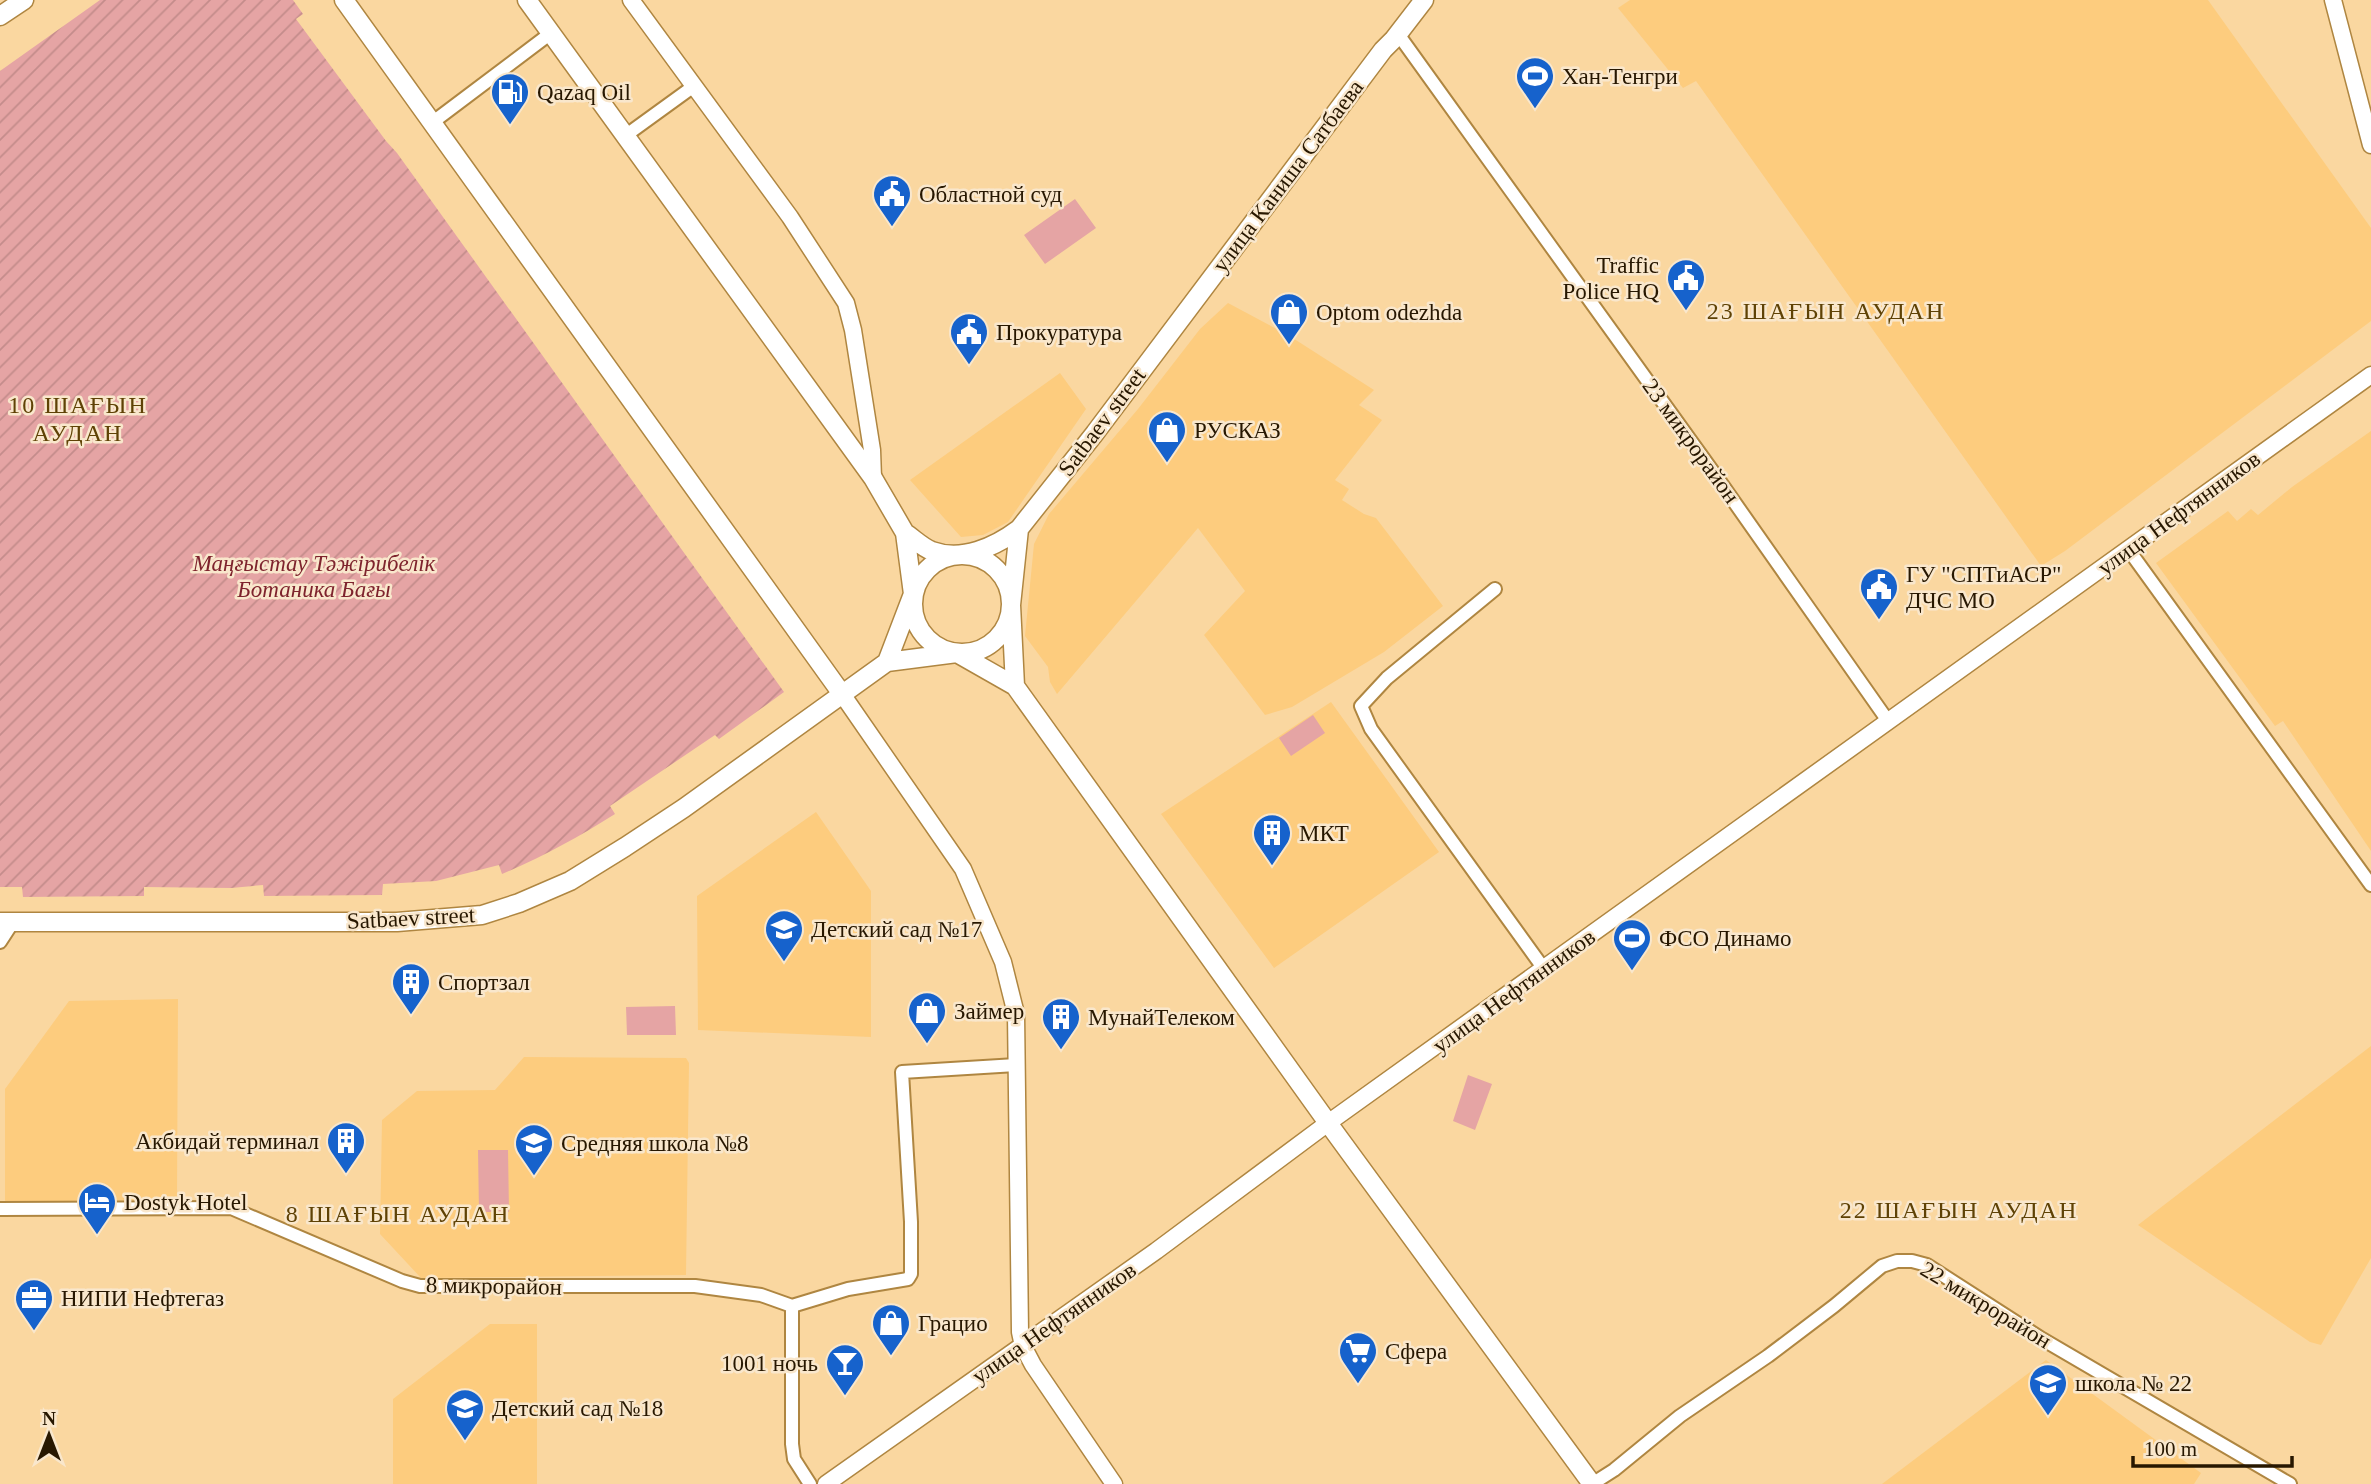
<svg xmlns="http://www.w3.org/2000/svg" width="2371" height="1484" viewBox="0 0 2371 1484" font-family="Georgia,serif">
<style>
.built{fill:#fdcc7e}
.park{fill:#e5a4a4}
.garden{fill:url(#garden-furrows)}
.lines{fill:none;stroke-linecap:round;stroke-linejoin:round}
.minor-casing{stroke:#af8641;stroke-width:16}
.tertiary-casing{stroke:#af8641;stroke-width:19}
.secondary-casing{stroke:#af8641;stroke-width:21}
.minor{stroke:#fff;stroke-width:12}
.tertiary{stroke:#fff;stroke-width:16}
.secondary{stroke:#fff;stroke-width:18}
.labels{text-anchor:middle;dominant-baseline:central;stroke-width:5;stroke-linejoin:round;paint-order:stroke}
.poi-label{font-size:23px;fill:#271700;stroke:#f9e7cc;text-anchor:start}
.street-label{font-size:23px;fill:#271700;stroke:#f9e7cc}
.park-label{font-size:23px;font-style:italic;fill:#7e232d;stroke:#f9e7cc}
.neighbourhood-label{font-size:24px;letter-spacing:2px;fill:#5f4205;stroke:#f9e7cc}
</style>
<defs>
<pattern id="garden-furrows" width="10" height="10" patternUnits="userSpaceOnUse" patternTransform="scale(1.75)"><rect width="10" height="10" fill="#e5a4a4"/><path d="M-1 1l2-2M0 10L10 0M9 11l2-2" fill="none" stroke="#c48c8b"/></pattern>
</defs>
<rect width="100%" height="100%" fill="#fad7a0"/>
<!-- built -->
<path class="built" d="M1630,0H2208L2371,228V321L2065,551L2041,566L1696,81L1683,88L1618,8Z
M1228,303L1288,335L1374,390L1359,405L1382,420L1335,480L1349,489L1342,500L1364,514L1376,518L1443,606L1384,652L1292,707L1265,715L1204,635L1245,591L1198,528L1057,694L1050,682L1048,667L1025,636L1034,544L1049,514L1138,409L1200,329Z
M1060,373L1086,409L1008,522L983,535L961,537L910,480Z
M2371,431V851L2283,721L2275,726L2156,563L2228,511L2237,521L2251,509L2258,515L2292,487Z
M1331,702L1439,852L1274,968L1161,814Z
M816,812L871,891V1037L698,1030L697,896Z
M178,999L177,1200L5,1202V1089L69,1001Z
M2371,1046V1258L2321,1345L2310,1342L2138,1225Z
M524,1057L686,1058L689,1063L686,1275L421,1278L380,1234L382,1120L417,1091L495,1090Z
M490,1324H537V1484H393V1399Z
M2046,1360L2201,1473L2194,1484H1882Z"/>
<!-- park -->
<path class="park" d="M1075,199L1096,228L1045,264L1024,235Z
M1313,715L1325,733L1291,756L1279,738Z
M675,1006L676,1035H627L626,1007Z
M1468,1075L1492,1084L1475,1130L1453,1121Z
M478,1150H508L509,1212H479Z"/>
<!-- garden -->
<path class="garden" d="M100,0H293L303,14L296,19L386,141L397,153L784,692L719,739L715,735L610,806L615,814C577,838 544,856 502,874L499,865L436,881L383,884L382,895L264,896L263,885L231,888L144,887V896L23,897L22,887H0V71Z"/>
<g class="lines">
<defs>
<path id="minor" d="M1398,34L1716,476L1888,721
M433,122L551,33
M625,136L694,86
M2128,549L2371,885
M1495,589L1387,678L1361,706L1371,729L1544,969
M0,942L13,922
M0,1209L231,1208L402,1281L420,1286H695L761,1295L792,1306
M810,1484L794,1459L792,1444V1306L848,1289L908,1279L911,1274V1222L902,1072L1016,1065
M1592,1484L1614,1470L1680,1416L1768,1356L1834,1306L1882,1266L1897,1261H1912L1927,1265L2042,1339L2290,1484"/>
<path id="tertiary" d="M631,0L790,217L846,303L853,330L872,450L873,478
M2333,0L2371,145
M842,694L963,869L1003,962L1016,1014L1020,1332L1023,1346L1033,1365L1114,1484
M826,1484L1156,1251L1328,1123L2371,375"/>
<path id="secondary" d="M344,0L842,694
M527,0L873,478L905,533L913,594L887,662
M0,16L24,0
M905,533C913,538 923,548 932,551C962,562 995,547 1019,529L1095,433L1383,50L1394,39L1424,0
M913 604a49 49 0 1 1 98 0a49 49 0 1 1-98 0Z
M1015,686L1011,605L1019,529
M0,922H397L482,915L519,903L570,881L625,847L684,808L887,662L957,653L1015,686L1328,1123L1592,1484"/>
</defs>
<!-- minor casing -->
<use href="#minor" class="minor-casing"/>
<!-- tertiary casing -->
<use href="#tertiary" class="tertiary-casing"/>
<!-- secondary casing -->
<use href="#secondary" class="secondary-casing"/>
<!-- minor -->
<use href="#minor" class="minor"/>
<!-- tertiary -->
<use href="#tertiary" class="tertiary"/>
<!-- secondary -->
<use href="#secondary" class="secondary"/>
</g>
<!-- icons -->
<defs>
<symbol id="stadium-pin" viewBox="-11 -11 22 30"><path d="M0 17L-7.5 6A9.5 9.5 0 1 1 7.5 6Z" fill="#1662cc" stroke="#f9e7cc"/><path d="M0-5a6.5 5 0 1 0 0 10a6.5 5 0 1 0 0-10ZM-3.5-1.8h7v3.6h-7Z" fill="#fff"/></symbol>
<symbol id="fuel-pin" viewBox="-11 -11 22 30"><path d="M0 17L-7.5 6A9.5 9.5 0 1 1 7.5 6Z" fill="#1662cc" stroke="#f9e7cc"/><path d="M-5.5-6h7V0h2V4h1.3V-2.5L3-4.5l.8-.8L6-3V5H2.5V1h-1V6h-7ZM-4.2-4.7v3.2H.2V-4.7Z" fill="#fff"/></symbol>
<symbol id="civic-pin" viewBox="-11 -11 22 30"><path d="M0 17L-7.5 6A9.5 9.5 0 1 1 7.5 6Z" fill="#1662cc" stroke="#f9e7cc"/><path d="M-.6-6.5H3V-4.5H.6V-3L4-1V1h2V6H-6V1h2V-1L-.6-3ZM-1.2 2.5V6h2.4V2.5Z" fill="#fff"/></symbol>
<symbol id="shop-pin" viewBox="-11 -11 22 30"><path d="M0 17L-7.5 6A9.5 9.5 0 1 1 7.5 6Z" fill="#1662cc" stroke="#f9e7cc"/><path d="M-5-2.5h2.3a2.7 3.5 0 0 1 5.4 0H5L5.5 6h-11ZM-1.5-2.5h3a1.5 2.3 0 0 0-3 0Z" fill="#fff"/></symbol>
<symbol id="building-pin" viewBox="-11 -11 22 30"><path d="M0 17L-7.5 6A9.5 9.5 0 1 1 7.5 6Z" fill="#1662cc" stroke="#f9e7cc"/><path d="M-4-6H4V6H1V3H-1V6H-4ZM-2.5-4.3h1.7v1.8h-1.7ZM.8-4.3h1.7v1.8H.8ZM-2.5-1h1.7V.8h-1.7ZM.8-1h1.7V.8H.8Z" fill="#fff"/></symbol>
<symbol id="school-pin" viewBox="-11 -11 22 30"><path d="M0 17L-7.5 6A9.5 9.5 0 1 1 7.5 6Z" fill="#1662cc" stroke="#f9e7cc"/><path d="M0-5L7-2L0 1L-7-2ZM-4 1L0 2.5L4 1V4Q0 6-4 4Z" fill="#fff"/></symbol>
<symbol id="hotel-pin" viewBox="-11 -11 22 30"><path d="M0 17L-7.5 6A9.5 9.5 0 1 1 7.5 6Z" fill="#1662cc" stroke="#f9e7cc"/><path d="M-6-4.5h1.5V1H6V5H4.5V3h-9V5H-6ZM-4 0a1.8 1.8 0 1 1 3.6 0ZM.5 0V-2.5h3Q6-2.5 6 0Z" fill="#fff"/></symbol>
<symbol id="office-pin" viewBox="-11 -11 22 30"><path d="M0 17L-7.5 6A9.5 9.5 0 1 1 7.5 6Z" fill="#1662cc" stroke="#f9e7cc"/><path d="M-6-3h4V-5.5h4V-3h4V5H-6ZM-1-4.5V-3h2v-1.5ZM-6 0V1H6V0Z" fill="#fff"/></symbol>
<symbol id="supermarket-pin" viewBox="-11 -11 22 30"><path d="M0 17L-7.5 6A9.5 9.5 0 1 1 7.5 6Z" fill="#1662cc" stroke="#f9e7cc"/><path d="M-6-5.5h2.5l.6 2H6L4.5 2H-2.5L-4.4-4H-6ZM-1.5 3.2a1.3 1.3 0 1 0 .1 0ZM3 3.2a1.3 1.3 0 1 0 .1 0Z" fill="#fff"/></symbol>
<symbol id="bar-pin" viewBox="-11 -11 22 30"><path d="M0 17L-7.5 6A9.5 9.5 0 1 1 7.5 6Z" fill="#1662cc" stroke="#f9e7cc"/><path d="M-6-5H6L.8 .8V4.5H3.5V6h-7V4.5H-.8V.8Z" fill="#fff"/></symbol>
</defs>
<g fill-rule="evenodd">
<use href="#stadium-pin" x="1513" y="54" width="44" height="60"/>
<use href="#fuel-pin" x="488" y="70" width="44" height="60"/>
<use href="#civic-pin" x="870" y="172" width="44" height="60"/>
<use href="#civic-pin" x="1664" y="256" width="44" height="60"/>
<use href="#shop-pin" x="1267" y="290" width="44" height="60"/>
<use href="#civic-pin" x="947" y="310" width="44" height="60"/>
<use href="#shop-pin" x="1145" y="408" width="44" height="60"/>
<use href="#civic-pin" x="1857" y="565" width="44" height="60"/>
<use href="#building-pin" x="1250" y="811" width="44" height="60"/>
<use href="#school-pin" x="762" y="907" width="44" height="60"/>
<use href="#stadium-pin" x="1610" y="916" width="44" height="60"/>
<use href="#building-pin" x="389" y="960" width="44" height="60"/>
<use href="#shop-pin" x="905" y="989" width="44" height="60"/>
<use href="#building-pin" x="1039" y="995" width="44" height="60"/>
<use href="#building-pin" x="324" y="1119" width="44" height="60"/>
<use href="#school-pin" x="512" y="1121" width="44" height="60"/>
<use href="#hotel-pin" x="75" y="1180" width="44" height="60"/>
<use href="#office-pin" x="12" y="1276" width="44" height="60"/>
<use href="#shop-pin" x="869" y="1301" width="44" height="60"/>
<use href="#supermarket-pin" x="1336" y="1329" width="44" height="60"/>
<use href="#bar-pin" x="823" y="1341" width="44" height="60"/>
<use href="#school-pin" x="2026" y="1361" width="44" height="60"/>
<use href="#school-pin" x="443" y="1386" width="44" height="60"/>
</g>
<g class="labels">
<!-- poi labels -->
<g class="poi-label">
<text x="1562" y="76">Хан-Тенгри</text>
<text x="537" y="92">Qazaq Oil</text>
<text x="919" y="194">Областной суд</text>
<text x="1659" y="265" text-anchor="end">Traffic<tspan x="1659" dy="26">Police HQ</tspan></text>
<text x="1316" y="312">Optom odezhda</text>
<text x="996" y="332">Прокуратура</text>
<text x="1194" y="430">РУСКАЗ</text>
<text x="1906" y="574">ГУ "СПТиАСР"<tspan x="1906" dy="26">ДЧС МО</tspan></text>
<text x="1299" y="833">МКТ</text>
<text x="811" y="929">Детский сад №17</text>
<text x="1659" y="938">ФСО Динамо</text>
<text x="438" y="982">Спортзал</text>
<text x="954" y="1011">Займер</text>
<text x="1088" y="1017">МунайТелеком</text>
<text x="319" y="1141" text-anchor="end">Акбидай терминал</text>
<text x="561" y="1143">Средняя школа №8</text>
<text x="124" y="1202">Dostyk Hotel</text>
<text x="61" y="1298">НИПИ Нефтегаз</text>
<text x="918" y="1323">Грацио</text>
<text x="1385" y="1351">Сфера</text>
<text x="818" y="1363" text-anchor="end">1001 ночь</text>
<text x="2075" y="1383">школа № 22</text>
<text x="492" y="1408">Детский сад №18</text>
</g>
<!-- street labels -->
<g class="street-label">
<text transform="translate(1288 176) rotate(-53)">улица Каниша Сатбаева</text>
<text transform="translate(1102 422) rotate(-53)">Satbaev street</text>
<text transform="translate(1691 441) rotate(54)">23 микрорайон</text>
<text transform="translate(2179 513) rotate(-36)">улица Нефтянников</text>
<text transform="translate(411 918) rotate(-3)">Satbaev street</text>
<text transform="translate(1514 991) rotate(-36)">улица Нефтянников</text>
<text transform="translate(494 1286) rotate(1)">8 микрорайон</text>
<text transform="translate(1986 1305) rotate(31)">22 микрорайон</text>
<text transform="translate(1054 1323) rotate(-35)">улица Нефтянников</text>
</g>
<!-- park labels -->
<g class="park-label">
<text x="314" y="563">Маңғыстау Тәжірибелік<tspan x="314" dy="26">Ботаника Бағы</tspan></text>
</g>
<!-- neighbourhood labels -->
<g class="neighbourhood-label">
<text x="1826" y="311">23 ШАҒЫН АУДАН</text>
<text x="78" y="405">10 ШАҒЫН<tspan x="78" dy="28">АУДАН</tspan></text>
<text x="1959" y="1210">22 ШАҒЫН АУДАН</text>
<text x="398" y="1214">8 ШАҒЫН АУДАН</text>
</g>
</g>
<!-- north arrow -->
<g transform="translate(49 1435)" stroke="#f9e7cc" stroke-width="5" paint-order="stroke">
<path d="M0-5L12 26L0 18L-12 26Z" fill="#271700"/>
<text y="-10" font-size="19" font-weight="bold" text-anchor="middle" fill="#271700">N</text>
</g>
<!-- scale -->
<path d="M2133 1456v10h159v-10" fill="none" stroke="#271700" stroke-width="3.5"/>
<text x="2144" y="1456" font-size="21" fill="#271700" stroke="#f9e7cc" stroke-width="5" paint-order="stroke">100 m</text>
</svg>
